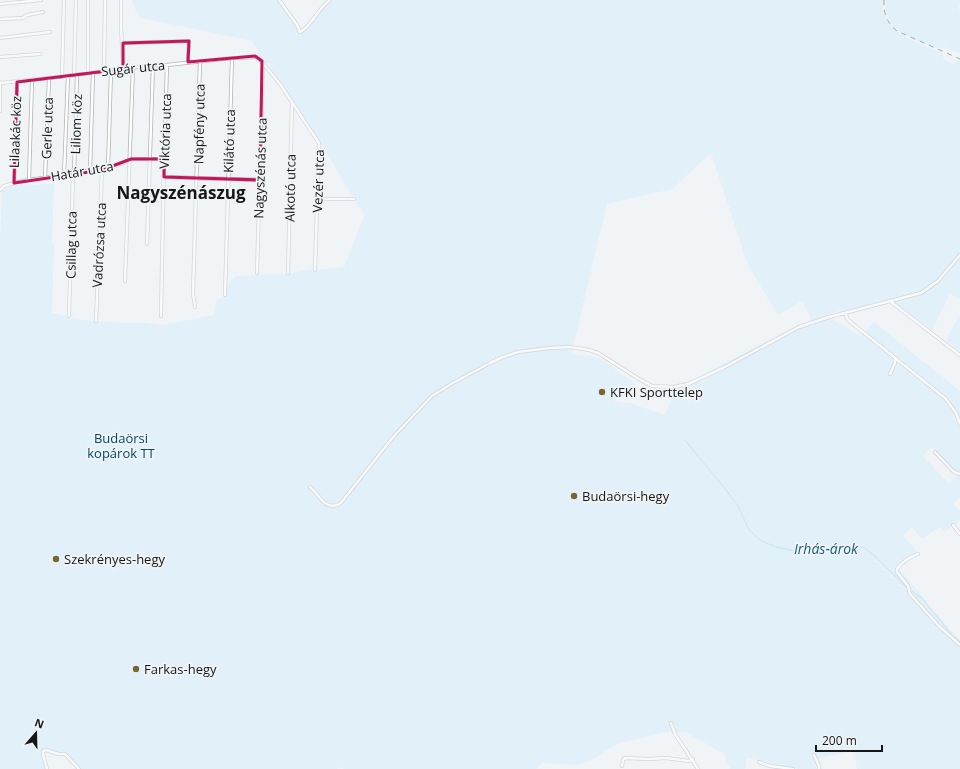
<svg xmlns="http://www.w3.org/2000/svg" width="960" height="769" viewBox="0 0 960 769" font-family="'Open Sans',sans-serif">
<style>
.green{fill:#ceebfd;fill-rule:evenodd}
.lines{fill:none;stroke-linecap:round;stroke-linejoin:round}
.stream{stroke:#a4cae3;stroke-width:1}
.minor-casing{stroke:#b0b3b5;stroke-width:4}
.minor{stroke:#fff;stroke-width:2.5}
.rail{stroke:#494b4c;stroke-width:1;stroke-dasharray:5 5;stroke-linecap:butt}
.marked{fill:none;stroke:#c2185b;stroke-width:3;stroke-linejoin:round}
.poi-dot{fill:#7a6534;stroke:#f0f4f6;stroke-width:1.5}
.labels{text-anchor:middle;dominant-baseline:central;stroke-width:3.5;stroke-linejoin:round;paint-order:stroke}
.street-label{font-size:13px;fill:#161718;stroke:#f0f4f6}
.poi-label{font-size:13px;fill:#161718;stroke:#f0f4f6;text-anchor:start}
.park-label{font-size:13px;fill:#004868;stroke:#f0f4f6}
.water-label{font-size:14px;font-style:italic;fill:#18597a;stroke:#f0f4f6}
.district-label{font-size:17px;font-weight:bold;fill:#161718;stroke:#f0f4f6}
</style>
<rect width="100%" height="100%" fill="#f0f4f6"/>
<!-- green -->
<path class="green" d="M132,0H280C289,10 295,20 300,32L302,31L330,0H883C880,33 917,42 941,53L944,55L943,59L954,65L957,60L960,61V299L950,294L932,330L891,300L840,312L837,311L826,316L861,336L874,322L960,391V498L953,504L960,511V520L945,532L940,527L922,539L912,527L903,535L919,554L899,568L935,613L960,640V769H857L854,751L820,758L822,769H798L747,758L745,769H730L724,754L685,732H666L617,744L590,761L578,765L542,763L536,769H344L342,767L336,769H78L68,760L69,758L65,755L64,757L45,751L43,758L46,769H0V242L2,190L17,185L54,184L52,243L54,244L52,313L69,316L71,319L124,323H147L162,325L214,315L216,302L217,300L224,297L231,280L236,276L287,274L313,269L314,270L344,267L365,214L354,199L320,142L272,72L270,63H263L260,54L252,41L142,18L137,14ZM711,153L748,265L778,315L800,302L804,304L812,321L798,325L690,381L672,385H667L672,398L665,415L629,403L615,402V399L629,395L633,389L635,383L616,371L614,367L603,360L589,356L572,355L573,347L607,204L672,189ZM932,447L958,474L949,484L923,456Z
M885,0H960V5L958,8L960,10V53L950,50L946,47C938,50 928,45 921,42C901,33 883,26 885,0Z
M960,314V351L946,340Z"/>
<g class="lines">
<!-- stream -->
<path class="stream" d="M685,440L726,490L738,506L749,530L761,541L776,547L795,551L835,547H863L877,558L907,588
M910,590L921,597L952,635
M954,637L960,642"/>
<defs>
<path id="minor" d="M121,0V24L123,69
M279,0L297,25L300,32C310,28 319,7 330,0
M0,4L41,0
M0,19L23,18L27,15L43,12
M0,38L50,32
M123,43L189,41L188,62
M0,57L40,54
M104,71L105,0
M88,73V0
M74,75L76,0
M62,77L64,0
M0,82V111
M0,83L49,78L153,65H167L232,58L258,57L280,84L319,143L315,270
M108,168L111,71
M90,171L93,72
M74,174L77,75
M64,175L68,76
M164,177L260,180
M45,178L49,78
M29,180L32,80
M14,183L17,82
M0,190L4,186L14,183L29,180L114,167L131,159H164
M317,199H354
M147,244L153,65
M257,273L263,63
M288,273L292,103
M125,281L133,67
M225,295L232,58
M891,302L960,355
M195,307L193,293L200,61
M845,313L848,320L945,398L956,413L960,424
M69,316L73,174
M161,316L164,159L167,65
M96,321L102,170
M890,374L895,363V358
M935,452L954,472L960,474
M310,487C320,495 324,511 340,504L393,437L432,396L451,384L490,363L503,357L518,352L549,348L571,347L589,350L598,353L639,379L652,386L674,387L688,384L723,368L799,327L829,317L921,293L938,281L960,255
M953,525L960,534
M918,554C910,557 901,563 897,569V572L908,586L910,594L939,626L960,645
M671,723L675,734L698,769
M814,755L819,766V769
M759,762L770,766L793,769
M622,766L623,760L625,758L649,759L666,758L689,761L693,759
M47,769L43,754V751L46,750L58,754H65L79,769"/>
</defs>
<!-- minor casing -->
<use href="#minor" class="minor-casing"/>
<!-- minor -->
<use href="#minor" class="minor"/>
<!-- rail -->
<path class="rail" d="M884,0C883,13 887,23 897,31L960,59"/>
</g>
<!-- marked area -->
<path d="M0 0H960V769H0ZM189,41L188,62L255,56L262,61L260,180L164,177V159H131L102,170L14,183L17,82L123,69V43Z" fill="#f0f4f6" fill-opacity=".55" fill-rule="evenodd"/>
<path class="marked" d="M189,41L188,62L255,56L262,61L260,180L164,177V159H131L102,170L14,183L17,82L123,69V43Z"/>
<!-- markers -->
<g class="poi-dot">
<circle cx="602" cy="392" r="4"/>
<circle cx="574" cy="496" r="4"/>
<circle cx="56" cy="559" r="4"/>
<circle cx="136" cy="669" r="4"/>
</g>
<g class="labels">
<!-- street labels -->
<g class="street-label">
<text transform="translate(133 68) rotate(-6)">Sugár utca</text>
<text transform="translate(76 124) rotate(-88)">Liliom köz</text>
<text transform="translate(199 124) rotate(-89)">Napfény utca</text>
<text transform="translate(47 128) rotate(-88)">Gerle utca</text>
<text transform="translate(165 131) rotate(-88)">Viktória utca</text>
<text transform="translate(15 132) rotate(-88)">Lilaakác köz</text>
<text transform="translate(229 141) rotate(-88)">Kilátó utca</text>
<text transform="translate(260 168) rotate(-88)">Nagyszénás utca</text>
<text transform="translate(82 171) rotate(-10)">Határ utca</text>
<text transform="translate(318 181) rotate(-88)">Vezér utca</text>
<text transform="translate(290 188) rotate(-89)">Alkotó utca</text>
<text transform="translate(71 245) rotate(-89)">Csillag utca</text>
<text transform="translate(99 245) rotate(-87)">Vadrózsa utca</text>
</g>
<!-- poi labels -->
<g class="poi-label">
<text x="610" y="392">KFKI Sporttelep</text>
<text x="582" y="496">Budaörsi-hegy</text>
<text x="64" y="559">Szekrényes-hegy</text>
<text x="144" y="669">Farkas-hegy</text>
</g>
<!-- park labels -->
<g class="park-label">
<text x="121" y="438">Budaörsi<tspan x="121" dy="15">kopárok TT</tspan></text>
</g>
<!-- water labels -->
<g class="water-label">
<text x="826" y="548">Irhás-árok</text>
</g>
<!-- district labels -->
<g class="district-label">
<text x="181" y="192">Nagyszénászug</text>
</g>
</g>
<!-- north arrow -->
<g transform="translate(36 733) rotate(20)" stroke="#f0f4f6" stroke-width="3" paint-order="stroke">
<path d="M0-3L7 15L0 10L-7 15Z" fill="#161718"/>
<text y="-6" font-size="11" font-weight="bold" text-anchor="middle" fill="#161718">N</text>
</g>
<!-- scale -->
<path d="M816 745v6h66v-6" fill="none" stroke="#161718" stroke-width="2"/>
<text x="822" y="745" font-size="12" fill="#161718" stroke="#f0f4f6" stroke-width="3" paint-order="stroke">200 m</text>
</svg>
